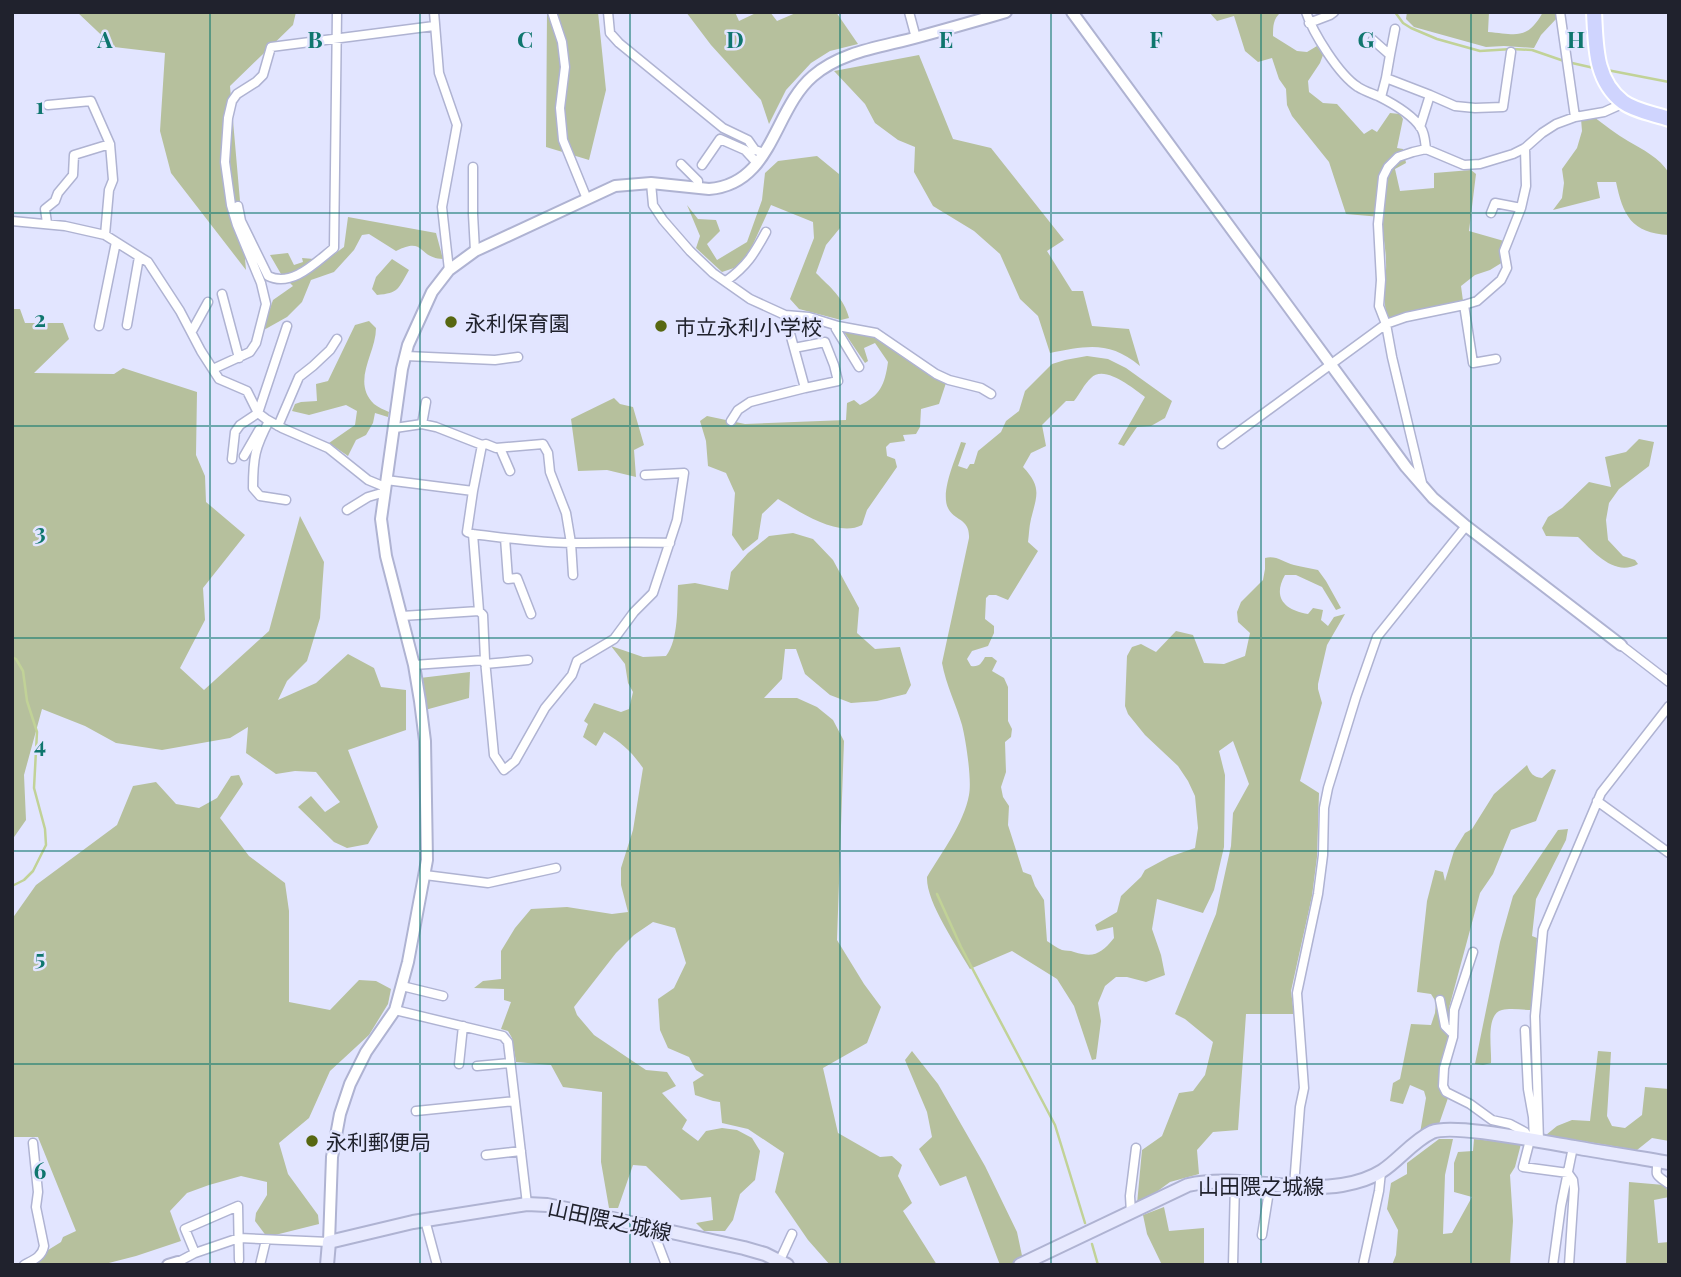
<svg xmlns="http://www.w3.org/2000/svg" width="1681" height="1277" viewBox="0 0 1681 1277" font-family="'Playfair Display','Noto Sans JP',serif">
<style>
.green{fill:#b6c09d}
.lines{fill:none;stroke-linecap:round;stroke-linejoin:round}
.stream{stroke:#c1d297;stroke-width:2.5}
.minor-casing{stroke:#afb3d2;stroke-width:11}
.tertiary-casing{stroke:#afb3d2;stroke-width:14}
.secondary-casing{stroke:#afb3d2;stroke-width:16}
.primary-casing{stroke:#fff;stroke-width:18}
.minor{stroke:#fff;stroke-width:8}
.tertiary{stroke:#fff;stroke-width:10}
.secondary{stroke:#e7e9fe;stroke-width:12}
.primary{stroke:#cfd4fe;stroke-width:14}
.grid{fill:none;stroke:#0f766e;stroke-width:2;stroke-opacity:0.55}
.poi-dot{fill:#576711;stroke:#e2e5ff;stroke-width:2.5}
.labels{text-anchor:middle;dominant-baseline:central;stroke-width:5;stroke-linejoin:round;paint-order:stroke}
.poi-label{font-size:21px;fill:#20222d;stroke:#e2e5ff;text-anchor:start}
.street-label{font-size:21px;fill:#20222d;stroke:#e2e5ff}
.grid-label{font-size:23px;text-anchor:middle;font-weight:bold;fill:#0f766e;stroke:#e2e5ff;stroke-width:5;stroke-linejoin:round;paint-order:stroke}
</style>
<rect width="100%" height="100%" fill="#e2e5ff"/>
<!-- green -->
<path class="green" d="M77,12H296L293,25L230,86L246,270L171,173L160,131L165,53L114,47Z
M547,12H598L606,90L589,160L546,147Z
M686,12H735L739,21L758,12H770L777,21L798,12H836L858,44L830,51L811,63L786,90L769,124L761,100L711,45Z
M1209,12H1281C1273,19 1273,26 1273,36L1297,51L1307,52L1317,46L1323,55L1320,63L1308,81L1309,92L1323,103L1337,104L1364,134L1372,129L1377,132L1390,113L1400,114L1403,119L1397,148L1403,149L1406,163L1395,169L1400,191L1434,188V173L1471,170L1476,174L1469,231L1504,241L1503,262L1490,270L1475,275L1461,286L1463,301L1388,318C1381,299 1387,282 1386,262C1386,247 1382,232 1381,217L1346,214L1329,162L1292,116L1287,105L1286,89L1279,79L1272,58L1258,62L1245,51L1234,16L1217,21Z
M1407,12H1489L1488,32C1516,34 1527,41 1543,12H1555L1557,18L1541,35L1534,48L1504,46L1486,47L1414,27L1406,19Z
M919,55L953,139L991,148L1064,240L1047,251L1072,291H1083L1092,326L1129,329L1140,366C1109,340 1086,346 1050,353L1038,316L1020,299L1000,254L974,231L933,206L914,172L915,147L898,140L875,123L865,104L834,71Z
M1594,117C1605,125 1616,134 1628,141C1643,150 1659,157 1669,173V235C1631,233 1623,215 1616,182H1597L1600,198L1553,210L1562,198L1564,183L1562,169L1577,148L1582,131L1581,119Z
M817,156L839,174L840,228L826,245L816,273C830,287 844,298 849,318L841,320L799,309L790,299L814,238L813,222L771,205L749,253L737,267L722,272L696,248L700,236L687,205L698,219L716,220L720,231L707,244L717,260L747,242L762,200L765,173L778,161Z
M348,217L436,233L443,259C417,258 426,236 396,251L369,234L362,235L354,250L334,272L311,280L302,302L287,317L262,331L273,300L293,286L281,274L270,255L288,253L294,265L303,262L302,258L326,260L344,247Z
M392,259L409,270C398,289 399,293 377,295L372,289L376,277Z
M12,309H20L25,323H63L69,339L34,373L114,374L123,368L197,392L196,455L205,476L206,502L245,535L203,588L205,620L180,668L204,690L269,631L300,516L324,562L320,618L307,661L287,681L278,700L316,683L348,654L374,668L381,687L406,690V730L348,750L378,827L368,844L347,848L334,842L298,807L311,796L325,812L340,802L316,772L295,771L276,774L246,753L248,727L230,738L162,750L116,743L85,726L42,709L24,775L26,820L12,840Z
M369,321L376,328C376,354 351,381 374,404C378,407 384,410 389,412L388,417L375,413L373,423L366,435L356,440L348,456L329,443L355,425L357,411L346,405L309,415L292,411L295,404L301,402L317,401L316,384L328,381L355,325Z
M848,330L875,335L946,383L939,404L921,409L920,427L916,434L903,435L905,441L890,443L886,447L887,456L895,459L897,467L867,510L862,525C837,538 799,511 778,499L762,514L758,539L743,551L732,535L735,493L726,473L708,466L706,441L700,421L707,416L745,424L846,420L847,403L854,400L860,405C880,396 885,384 888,362L875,343L864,348L868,361L865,363L844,332Z
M1087,356L1108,359L1126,368L1172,401L1165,418L1151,426L1137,427L1124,446L1118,444L1145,397C1133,388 1104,364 1091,378C1084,384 1080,394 1074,401H1066L1042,425L1046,446L1031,453L1023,467C1042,487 1037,495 1031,519C1029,527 1029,535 1028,542L1038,551L1008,600L996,595H989L986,598L985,619L994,626V633L988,646L972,651L967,659L971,666C979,667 981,664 985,657H992L997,661L992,671L1004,678L1008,687V721L1012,729L1011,737L1005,742L1006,772L1001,787L1003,797L1009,806L1008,825L1023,872L1031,875L1035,886L1044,900L1047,941C1052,944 1057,948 1062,950C1066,951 1070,950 1074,952C1094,958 1101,954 1114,938L1113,927L1097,931L1095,925L1117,912L1121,896L1141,877L1145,870L1169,857L1195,848L1198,828L1195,796L1188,781L1178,766L1145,735L1128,714L1125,706L1127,656L1132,647L1141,644L1156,652L1176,631L1193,635L1204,663L1224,664L1245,656L1250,633L1238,622L1237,612L1241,602L1263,580L1265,569V558C1276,555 1283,562 1294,565C1301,567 1310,568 1318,570L1326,581L1341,608L1336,610L1322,587L1296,575H1285C1272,598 1285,610 1308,614L1313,608L1323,610L1321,620L1328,626L1334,617L1345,614L1327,645L1318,684V689L1322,703L1300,781L1319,793L1317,857L1312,896L1291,991L1294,1014H1246L1238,1130L1213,1132L1197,1150L1199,1174L1170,1182L1151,1196L1137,1204L1142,1150L1162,1136L1179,1093L1193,1091L1205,1075L1213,1042L1185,1019L1175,1014L1216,914L1231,846L1233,813L1249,784L1233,741L1219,751L1225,775L1224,847L1214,890L1203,913L1157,899L1152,929L1161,955L1165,975L1146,982L1127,977H1116L1105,986L1098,1003L1101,1021L1096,1059L1092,1060L1074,1006L1057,979L1012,951L970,969C957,946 926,902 927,877C942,852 964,823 969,795C972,781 966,740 962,725C956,704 946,685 942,663L969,538C970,518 954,521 948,508C940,492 956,458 961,442L966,443L958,466L967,469L970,464H974L978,451L1001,432L1006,421L1019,411L1025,391L1052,364L1065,360Z
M614,398L620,404L633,407L644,445L634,450L636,477L607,470L578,471L571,419Z
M1639,439L1654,442L1649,466L1619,489L1609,503L1606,520L1608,540L1623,556L1635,560L1638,564C1614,577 1594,552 1578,537L1546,536L1542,528L1548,517L1562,508L1589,482L1611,487L1605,457L1626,452Z
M793,533L813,539L833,560L859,608L857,633L875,649L900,647L911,685L906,694L877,701L851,703L830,695L805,674L796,649H785L782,679L764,698H797L817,707L833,720L844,741L837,940L864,984L881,1007L867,1043L823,1068L838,1133L880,1157L892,1156L902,1165L898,1176L912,1203L903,1211L937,1265H830L808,1240L775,1192L784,1153L748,1129L722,1123L720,1102L713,1101L695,1095L693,1082L704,1075L696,1070L689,1057L668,1048L660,1030L658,999L674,988L686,963L675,928L653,922L634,935L616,953L574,1007L577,1015L594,1035L646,1070L667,1072L676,1086L662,1093L687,1120L682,1129L698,1141L706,1131L722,1128L737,1130L752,1138L760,1151L755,1180L740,1194L733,1220L725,1231H704L696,1223L713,1220L711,1197L681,1200L646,1166L633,1165L618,1208H609L601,1162L602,1092L563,1087L551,1065L516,1062L512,1038L508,1031L501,1029L511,1002L504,1000V989L474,988L483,981L501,979V951L515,928L531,909L567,907L612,914L628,912L621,885V868L633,830L643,768C631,751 622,743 604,732L596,746L583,737L588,724L584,721L594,703L621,712L629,709L633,692L628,683L625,664L611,646L643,657L666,656C679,639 677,606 678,585L695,583L728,590L731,572L748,553L769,536Z
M470,672L469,698L425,710L420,678Z
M1527,765C1530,773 1533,777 1542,778L1552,769L1556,770L1536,821L1511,830L1493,874L1480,893L1449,1008V1037L1439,1069V1088L1448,1098L1439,1124L1420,1133L1426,1098L1424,1091L1410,1085L1403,1104L1390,1101L1393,1083L1400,1079L1411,1024L1431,1025L1435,1013L1436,1002L1431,994L1417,992L1427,901L1435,870L1443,872L1445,881L1454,851L1465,833L1472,829L1494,794Z
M239,775L243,784L220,818L249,856L285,883L289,911V1002L330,1010L359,980L376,981L391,989L388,1004L369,1035L330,1071L309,1118L279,1143L288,1174L318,1215L319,1224L267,1237L255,1221L256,1213L267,1195V1182L241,1176L209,1185L187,1193L170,1211L181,1241L136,1256L101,1265H24L61,1242L63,1237L76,1231L38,1137H12V919L36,885L117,825L133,786L156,782L176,804L199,808L217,798L231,776Z
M1568,829L1566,840L1536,899L1532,936L1537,938L1532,1010C1523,1010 1511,1008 1502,1010C1485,1014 1492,1049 1491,1063L1483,1065L1475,1064L1500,942L1513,896L1558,830Z
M912,1051L938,1084L985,1166L1017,1232L1024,1265H1000L966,1176L940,1186L919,1149L932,1137L927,1112L905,1060Z
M1598,1051L1611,1052L1607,1116L1612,1126L1625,1128L1642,1115L1645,1087L1669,1089V1141L1652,1138L1637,1150L1546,1135L1557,1126L1572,1120L1590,1121Z
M1439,1139H1453L1445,1175L1443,1234L1452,1233L1472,1197L1454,1192V1163L1458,1152L1473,1151L1474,1139L1521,1144L1515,1167L1510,1175L1513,1221L1510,1265H1392L1396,1255L1398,1230L1387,1209L1391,1183L1407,1174V1163Z
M1629,1182L1664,1185L1669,1193V1197L1654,1200L1658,1243L1669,1242V1265H1626Z
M1164,1207L1169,1231L1204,1228V1265H1162L1147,1234L1143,1215Z"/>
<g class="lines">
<!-- stream -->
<path class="stream" d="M1395,12L1403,23L1411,28L1437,39L1480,51L1512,49L1532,50L1564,61
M1572,63L1594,68
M1607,70L1669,82
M12,657L16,659L23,671L27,701L37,732L34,788L45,829L46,845L33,871L24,880L12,886
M937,894L961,947L1055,1125L1085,1223
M1092,1244L1098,1265"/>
<defs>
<path id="minor" d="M434,12L439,73L457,125L442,207L449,270
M552,12L562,42L565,67L560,108L563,140L587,199
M608,12L610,33L619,43L723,128L748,140L755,150L764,153
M909,12L916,38
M1306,12C1313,33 1339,75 1358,87C1364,91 1371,93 1378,96C1392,103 1412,114 1421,128C1425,134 1425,142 1426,149
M1560,12L1575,117
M1309,23L1330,15L1334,12
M1373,40L1390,55L1386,78
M1390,55L1395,29
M1430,95L1455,106L1475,108L1503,107L1511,52
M1381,97L1386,78L1430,95L1420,127
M48,105L91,101L110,144L113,180L109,190L105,235
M681,164L698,181V188
M702,165L720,139L745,150L757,163
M473,167V214L475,251
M651,183L653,205L663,220L690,251L713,273L750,299L785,315L805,388L750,402L738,410L731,421
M238,206L241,221L268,276C292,288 316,262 334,248L337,12
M1491,213L1495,203L1521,208
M12,221L65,226L105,235L148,262L180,311L201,351L219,379L247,391L258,413L266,419L282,428L328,448L368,480L385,487
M47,223L45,209L55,201L58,193L73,175L74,155L110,144
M726,281C747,266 754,254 766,232
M222,294L239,358
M1464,305L1473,363L1496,359
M785,315L809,317L838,326L876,333L936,374L949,380L981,388L991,394
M127,325L139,257
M99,326L116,242
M836,329L859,367
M192,331L208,302
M794,348L825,342L834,365L838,381L805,388
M406,356L495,360L518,357
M213,369L250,352L256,343L266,304L261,283L237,225L231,205L225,162L228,118L232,101L237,94L256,82L263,75L271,47L434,26
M269,421C255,448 253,457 253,488L260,496L286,500
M422,424L426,402
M278,426L299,377L313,366L330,350L337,339
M395,428L422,424L436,427L482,445L486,444L496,448L543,444L548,453L550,472L566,513L571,543L573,575
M1222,444L1386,324L1406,317L1464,305L1477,301L1501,280L1507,268L1504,251L1521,208L1526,186L1525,148
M500,448L510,471
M244,456L259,430
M232,459L235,432L240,425L258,413L287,326
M386,480L473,491L467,532L473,534L479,611
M1422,483L1392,357L1386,324L1379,306L1381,280L1378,224L1383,177L1388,167L1398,157L1413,152L1426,149L1464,165L1480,164L1513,154L1525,148L1542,133L1556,124L1575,117L1604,112L1624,103
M473,491L482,445
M347,510L368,497L385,492
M473,534C506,538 538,543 571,543C604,543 637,542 670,543
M505,538L508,579L517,578L531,614
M402,616L479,611L483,615L485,660L494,755L504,770L515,761L545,708L572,675L577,661L614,639L634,612L653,593L677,520L684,473L645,475
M1621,645L1669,682
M485,664L528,660
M414,665L485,660
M1597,801L1669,853
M425,875L488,883L556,868
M1473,952L1454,1010L1453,1037L1444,1068L1443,1086L1446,1092L1470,1104L1492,1120L1510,1124L1525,1132L1530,1140L1523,1167L1568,1173L1573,1180L1574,1189L1569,1265
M402,986L443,996
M1440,1000L1445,1026L1453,1034
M395,1010L503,1036L508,1042L527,1204
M1525,1030L1528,1089L1533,1117L1534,1140
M459,1064L463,1026
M477,1066L510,1063
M416,1111L515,1101
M1539,1141L1535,1016L1543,930L1601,793L1669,706
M486,1155L521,1151
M1658,1161C1655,1177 1656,1175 1669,1184
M1294,1186L1300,1107L1304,1088L1297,993L1318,894L1323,855L1324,808L1328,788L1356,697L1377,637L1466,526
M1131,1213L1130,1196L1136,1148
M425,1220L437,1265
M652,1228L666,1265
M1262,1235L1270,1185
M195,1253L185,1229L238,1206L239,1260
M780,1260L792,1234
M178,1262L195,1253L239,1238L329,1242
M24,1265C33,1260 42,1257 44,1246L36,1207L38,1192L33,1143
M260,1265L266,1240
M1233,1265L1235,1183
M1363,1265L1379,1191L1381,1172
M1553,1265L1561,1206L1573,1147"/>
<path id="tertiary" d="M1072,12L1406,467L1433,498L1466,526L1621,645
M329,1242L332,1157L340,1114L350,1084L366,1052L395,1010L408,962L427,860L425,741L420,701L414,665L386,556L381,519L402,369L408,345L432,292L449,270L475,251L615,186L651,183L709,189C773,184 773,110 813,76C842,51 882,47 918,37C947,29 976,21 1006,12
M168,1265L178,1262"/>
<path id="secondary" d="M327,1265L329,1242L413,1222L527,1204L547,1205L572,1210L744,1248L765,1254L787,1265
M1020,1265L1188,1185C1236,1174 1292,1193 1342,1185C1354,1183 1371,1178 1382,1171C1399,1160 1413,1141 1432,1132C1454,1123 1547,1143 1574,1147C1606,1153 1637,1157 1669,1163"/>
<path id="primary" d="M1594,12C1596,44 1594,80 1623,102C1635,111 1655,114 1669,119"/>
</defs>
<!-- minor casing -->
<use href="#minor" class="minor-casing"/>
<!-- tertiary casing -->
<use href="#tertiary" class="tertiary-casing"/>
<!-- secondary casing -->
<use href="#secondary" class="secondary-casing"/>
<!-- primary casing -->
<use href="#primary" class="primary-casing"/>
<!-- minor -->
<use href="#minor" class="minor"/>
<!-- tertiary -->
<use href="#tertiary" class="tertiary"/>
<!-- secondary -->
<use href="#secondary" class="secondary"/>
<!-- primary -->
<use href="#primary" class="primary"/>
</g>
<!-- grid -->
<path class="grid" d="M210,12V1265M420,12V1265M630,12V1265M840,12V1265M1051,12V1265M1261,12V1265M1471,12V1265M12,213H1669M12,426H1669M12,638H1669M12,851H1669M12,1064H1669"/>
<!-- markers -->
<g class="poi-dot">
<circle cx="451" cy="322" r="7"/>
<circle cx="661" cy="326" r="7"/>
<circle cx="312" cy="1141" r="7"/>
</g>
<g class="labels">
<!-- poi labels -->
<g class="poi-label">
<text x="465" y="322">永利保育園</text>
<text x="675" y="326">市立永利小学校</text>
<text x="326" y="1141">永利郵便局</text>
</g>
<!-- street labels -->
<g class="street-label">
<text x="1261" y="1185">山田隈之城線</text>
<text transform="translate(610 1219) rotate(12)">山田隈之城線</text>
</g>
</g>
<g class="grid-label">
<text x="105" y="48">A</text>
<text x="315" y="48">B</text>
<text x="525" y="48">C</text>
<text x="735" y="48">D</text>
<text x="946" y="48">E</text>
<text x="1156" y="48">F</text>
<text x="1366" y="48">G</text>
<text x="1576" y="48">H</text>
<text x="40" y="114">1</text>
<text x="40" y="327">2</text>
<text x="40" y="540">3</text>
<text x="40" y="753">4</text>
<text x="40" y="966">5</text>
<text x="40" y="1179">6</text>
</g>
<!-- border -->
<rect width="1681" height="1277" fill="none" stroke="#20222d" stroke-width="28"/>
</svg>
